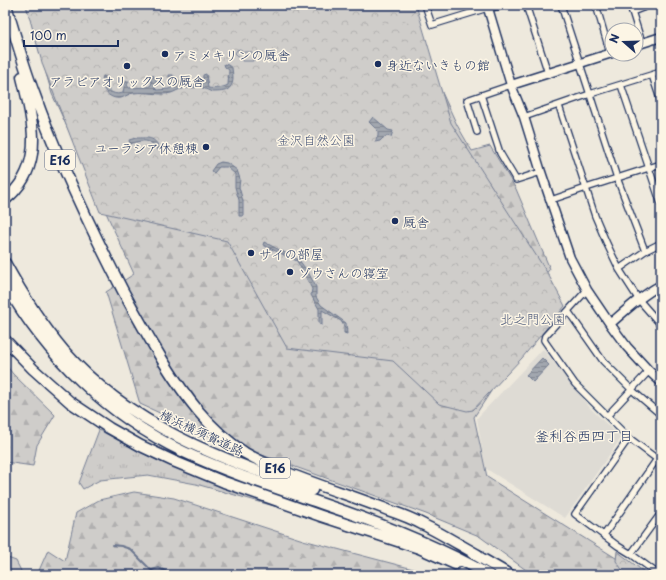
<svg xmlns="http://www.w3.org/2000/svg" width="666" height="580" viewBox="0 0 666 580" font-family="'Playpen Sans','Klee One',sans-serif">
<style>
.built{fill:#dedbd4}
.grass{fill:url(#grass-tufts);stroke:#757e94}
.forest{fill:url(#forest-firs);stroke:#757e94}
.park{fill:url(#park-crowns);stroke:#757e94}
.garden{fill:#cfcdca;stroke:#757e94}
.water{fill:url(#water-rules);stroke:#6c778f}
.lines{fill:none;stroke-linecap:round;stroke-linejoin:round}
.stream{stroke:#6c778f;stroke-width:2}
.street-casing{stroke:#1b2f5e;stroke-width:8}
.secondary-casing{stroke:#1b2f5e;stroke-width:11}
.highway-casing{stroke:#1b2f5e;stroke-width:13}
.street{stroke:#fcf5e5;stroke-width:5.5}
.secondary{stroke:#fcf5e5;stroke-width:8}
.highway{stroke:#fcf5e5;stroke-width:10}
.poi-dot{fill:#1b2f5e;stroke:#fcf5e5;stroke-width:1.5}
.labels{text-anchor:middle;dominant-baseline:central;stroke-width:3;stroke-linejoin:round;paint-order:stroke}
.shield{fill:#fcf5e5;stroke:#5e6a86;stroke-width:1}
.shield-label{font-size:12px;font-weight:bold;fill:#1b2f5e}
.poi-label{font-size:13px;fill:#1b2f5e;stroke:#fcf5e5;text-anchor:start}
.park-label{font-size:13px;fill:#485679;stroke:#fcf5e5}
.street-label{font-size:13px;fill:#1b2f5e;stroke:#fcf5e5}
.neighbourhood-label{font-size:14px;fill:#1b2f5e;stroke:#fcf5e5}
</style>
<defs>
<pattern id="grass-tufts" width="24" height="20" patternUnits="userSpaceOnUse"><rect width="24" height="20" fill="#cfcdca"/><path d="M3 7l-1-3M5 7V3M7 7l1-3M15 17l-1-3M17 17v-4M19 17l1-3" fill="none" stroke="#b1b0b0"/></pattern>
<pattern id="forest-firs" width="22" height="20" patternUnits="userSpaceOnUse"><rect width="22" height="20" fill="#cfcdca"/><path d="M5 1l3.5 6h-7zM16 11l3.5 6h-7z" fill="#b1b0b0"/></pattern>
<pattern id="park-crowns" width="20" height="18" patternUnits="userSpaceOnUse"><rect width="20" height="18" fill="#cfcdca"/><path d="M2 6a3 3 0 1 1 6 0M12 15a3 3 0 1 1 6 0" fill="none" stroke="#b1b0b0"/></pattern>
<pattern id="water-rules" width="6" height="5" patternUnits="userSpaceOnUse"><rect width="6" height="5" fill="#a2a7af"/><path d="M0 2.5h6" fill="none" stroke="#838892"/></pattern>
</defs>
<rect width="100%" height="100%" fill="#eee9dd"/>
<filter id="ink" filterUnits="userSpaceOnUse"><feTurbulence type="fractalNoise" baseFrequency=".025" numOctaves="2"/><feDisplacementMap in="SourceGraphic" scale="8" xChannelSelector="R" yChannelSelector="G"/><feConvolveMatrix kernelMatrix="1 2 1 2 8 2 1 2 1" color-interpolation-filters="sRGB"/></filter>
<g filter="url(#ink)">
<!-- built -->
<path class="built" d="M543,349L591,409L621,438L565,518L485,468L477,418Z"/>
<!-- grass -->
<path class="grass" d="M99,430L156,460L281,508L196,484L148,475L100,480L83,489L79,483Z"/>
<!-- forest -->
<path class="forest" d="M26,5H359L433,73L457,125L472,151L490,146L516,189L550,269L496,328L507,367L474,417L487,477L627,565L618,575H533L479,536L426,514L212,437L140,404L106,292L134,274L52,94Z
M5,364L13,374L55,415L37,445L33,466L5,462Z
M134,492L174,498L303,540L436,575H37L48,550L65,561L76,513L99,500Z
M5,557L16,561L23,575H5Z"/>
<!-- park -->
<path class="park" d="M26,5H416L451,123L548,274L565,306L522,358L473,410L467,411L439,404L393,361L287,348L227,241L100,212L43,66Z
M617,551L648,575H625L621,568L616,561Z"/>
<!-- garden -->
<path class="garden" d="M240,49L244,52H252L255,55L253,61H242C241,58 237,56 235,53L237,50Z"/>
<!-- water -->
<path class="water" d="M224,64L228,65L232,68C233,76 235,85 227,90C224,92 215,92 212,92C209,91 206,89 203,88C199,87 187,88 182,89C178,89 175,92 171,93C159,96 147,91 134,93C129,93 125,97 121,98C108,100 99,87 103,76L108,78C104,90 113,96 123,93L125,81H129L127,85L129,88L148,87L151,85L152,82L150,79L153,75L157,81L155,88L157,90L169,89L174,86L175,84L169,77V75H173L183,84H201L203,81V75L206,74L208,88C214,89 222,88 228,85L229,70L225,67Z
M373,117L388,130L393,131L391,137L387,136L383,138L380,141L375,142L378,136V131L369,122Z
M136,138C149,138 154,136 160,149L157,150C151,138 141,140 130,144L129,140Z
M221,162L227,163L237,170L240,179L239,187L243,201V216H239V200L237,194L235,187V174L227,167H219L214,173L211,171L216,164Z
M264,242L299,260L308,272L316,287V297L321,305L346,323L347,334L344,333V326L341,321L322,310V325L319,324V309L311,295L312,289L297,261L263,245Z
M542,358L549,365L533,382L526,375Z"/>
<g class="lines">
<!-- stream -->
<path class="stream" d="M112,545L121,546L130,549L156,575
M151,570L159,568L173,575"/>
<defs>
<path id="street" d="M425,5L432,25L484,9L507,5
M526,5L548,73
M561,5L617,178L645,251
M596,5L610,53
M630,5L642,43
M632,12L650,5
M652,75L661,102
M621,85L661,204
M481,95L500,153L516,180L541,172
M559,106L595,216L607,244L619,269L639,300L661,325
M524,117L590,94L661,72
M477,132L467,100L511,85
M551,200L586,188L661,164
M619,269L645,251L661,243
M587,290L545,336L544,340L546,343L575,384L629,438L661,462
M568,311L603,361L632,390L661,415
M607,416L649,371
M629,438L575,514L618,546L631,554L654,571L659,574L661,572
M604,535L657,459
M631,554L661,513"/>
<path id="secondary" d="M487,5L511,85L524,117L541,172L570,258L587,290L610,324L627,347L649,371L661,382
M636,45L661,37
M511,85L612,53
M610,324C626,310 642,295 661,285"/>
<path id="highway" d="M6,5C15,35 23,64 34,93C58,161 90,227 123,291C136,315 149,338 163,361C185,396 209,430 245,453C259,461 275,468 290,474C322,487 356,497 388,510C400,514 413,519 424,525C442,534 460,545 478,555
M5,200C9,196 13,193 16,189C44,157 31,113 22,77
M5,263C22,294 41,324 64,351C129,425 221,460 312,490
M5,283C46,356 108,416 184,452C229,473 276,488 323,504C380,523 436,545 489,575
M5,340L33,369L70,402L109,428L141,446L173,461L224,482L321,516L419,548L455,564
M472,553L510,575"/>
</defs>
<!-- street casing -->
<use href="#street" class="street-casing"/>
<!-- secondary casing -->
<use href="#secondary" class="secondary-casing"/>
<!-- highway casing -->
<use href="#highway" class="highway-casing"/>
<!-- street -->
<use href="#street" class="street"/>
<!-- secondary -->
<use href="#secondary" class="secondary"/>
<!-- highway -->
<use href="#highway" class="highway"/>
</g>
</g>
<!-- markers -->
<g class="poi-dot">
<circle cx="165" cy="54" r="4"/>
<circle cx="378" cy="64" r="4"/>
<circle cx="127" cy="66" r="4"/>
<circle cx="206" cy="147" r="4"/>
<circle cx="395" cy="221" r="4"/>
<circle cx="251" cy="253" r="4"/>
<circle cx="290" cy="272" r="4"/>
</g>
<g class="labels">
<!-- shield labels -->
<g class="shield">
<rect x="45" y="150" width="30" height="20" rx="3"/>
<rect x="260" y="458" width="30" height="20" rx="3"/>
</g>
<g class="shield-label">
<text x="60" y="160">E16</text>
<text x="275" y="468">E16</text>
</g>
<!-- poi labels -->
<g class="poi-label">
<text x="173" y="54">アミメキリンの厩舎</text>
<text x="386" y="64">身近ないきもの館</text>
<text x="127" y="80" text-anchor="middle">アラビアオリックスの厩舎</text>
<text x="198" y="147" text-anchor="end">ユーラシア休憩棟</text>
<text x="403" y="221">厩舎</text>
<text x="259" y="253">サイの部屋</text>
<text x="298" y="272">ゾウさんの寝室</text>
</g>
<!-- park labels -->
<g class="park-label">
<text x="316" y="139">金沢自然公園</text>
<text x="533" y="318">北之門公園</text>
</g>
<!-- street labels -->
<g class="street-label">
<text transform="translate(202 432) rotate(25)">横浜横須賀道路</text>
</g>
<!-- neighbourhood labels -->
<g class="neighbourhood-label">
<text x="584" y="435">釜利谷西四丁目</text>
</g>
</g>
<!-- margin -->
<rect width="666" height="580" fill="none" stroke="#fcf5e5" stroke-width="20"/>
<rect x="10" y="10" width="646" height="560" fill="none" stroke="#1b2f5e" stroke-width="1.5" filter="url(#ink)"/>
<!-- north arrow -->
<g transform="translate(624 42) rotate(290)"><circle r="19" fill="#fcf5e5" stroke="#a2a6af"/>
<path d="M0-3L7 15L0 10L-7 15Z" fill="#1b2f5e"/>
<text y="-6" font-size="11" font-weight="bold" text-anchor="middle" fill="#1b2f5e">N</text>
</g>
<!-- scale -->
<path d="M24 40v6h94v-6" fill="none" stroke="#1b2f5e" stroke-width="2"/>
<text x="30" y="40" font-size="12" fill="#1b2f5e" stroke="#fcf5e5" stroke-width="3" paint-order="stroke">100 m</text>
</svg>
